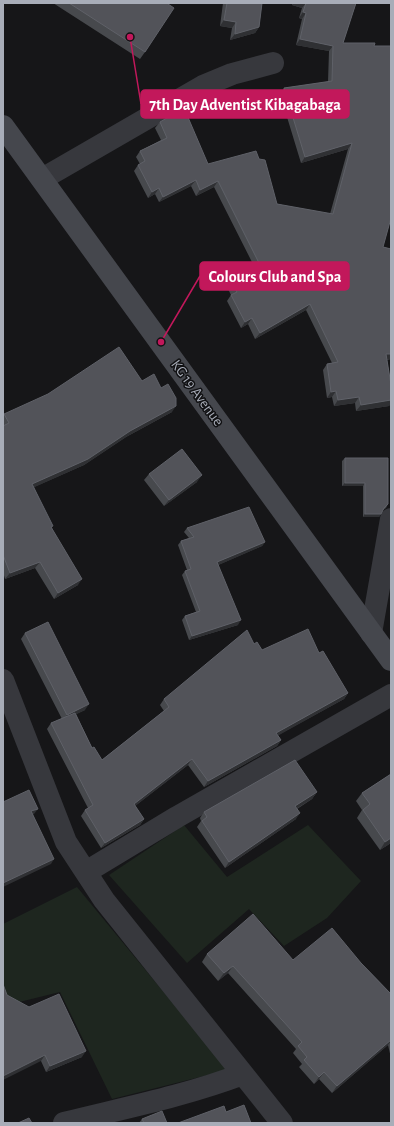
<svg xmlns="http://www.w3.org/2000/svg" width="394" height="1126" viewBox="0 0 394 1126" font-family="'Alegreya Sans',sans-serif">
<style>
.green{fill:#1e261f}
.lines{fill:none;stroke-linecap:round;stroke-linejoin:round}
.street{stroke:#37383d;stroke-width:22}
.secondary{stroke:#45474d;stroke-width:22}
.wall{fill:#47494d}
.shaded-wall{fill:#2f3033}
.building{fill:#525359;stroke:#5f6168}
.labels{text-anchor:middle;dominant-baseline:central;stroke-width:3;stroke-linejoin:round;paint-order:stroke}
.street-label{font-size:15px;fill:#a8adb8;stroke:#111113}
.leader{fill:none;stroke:#c2185b;stroke-width:1.5}
.callout-dot{fill:#c2185b;stroke:#111113;stroke-width:1.5}
.callout{fill:#c2185b;stroke:#c2185b;stroke-width:1.5}
.callout-label{font-size:16px;text-anchor:middle;font-weight:bold;fill:#fff}
</style>
<rect width="100%" height="100%" fill="#161618"/>
<!-- green -->
<path class="green" d="M184,825L227,877L308,825L361,881L327,918L284,946L249,909L187,963L109,875Z
M77,887L228,1070L112,1099L60,992L7,1005L3,998V924Z"/>
<g class="lines">
<!-- street -->
<path class="street" d="M42,179L203,86L232,74L273,63
M371,633L391,519
M3,680L66,842L104,900L282,1123
M86,872L177,817L391,695
M64,1123C124,1108 185,1096 243,1074"/>
<!-- secondary -->
<path class="secondary" d="M3,126L391,660"/>
</g>
<!-- wall -->
<path class="wall" d="M53,3H169L145,52L140,59Z
M223,3H262L259,27L255,33L230,40L232,28L220,26Z
M292,3H356L343,43L383,247L391,249V359L387,360L391,385V403L389,406L356,411L355,403L334,406L332,397L327,398L323,370L327,364L332,363L306,310L255,339L248,324L241,328L227,301L231,295L227,287L231,281L255,268L214,187L196,196L191,186L159,202L155,194L148,198L134,171L138,165L140,164L136,157L140,151L161,140L155,128L160,122L208,164L277,204L330,214L348,149L301,163L280,94L284,88L328,82L329,51L296,45L302,19L299,18L302,8L292,5Z
M142,381L172,412L126,437L84,465L34,487L52,528L78,585L54,599L35,568L5,579L3,572V416L4,414Z
M345,458L388,504L386,508L383,510L379,517H363V486H342V461Z
M149,474L197,482L164,506L144,480Z
M187,528L265,542L262,546L218,565L238,625L189,640L182,620L185,616L196,612L182,575L185,571L187,570L178,545L181,541L189,538L184,532Z
M25,633L85,710L76,714L92,748L102,760L164,711L160,705L164,699L254,644L262,650L319,653L348,693L344,699L278,735L281,740L277,746L204,787L188,765L135,806L144,819L140,825L101,848L81,816L85,810L88,808L47,729L51,723L62,719L21,639Z
M391,774V843L380,850L357,818L362,810L356,801L362,793Z
M317,792L312,799L297,809L296,819L225,868L197,827L201,821L200,818L204,812Z
M207,954L361,963L391,994V1058L388,1045L332,1093L319,1079L314,1084L299,1067L302,1064L293,1053L296,1049L228,973L218,981L202,962Z
M7,995L82,1057L46,1072L41,1061Z
M142,1119L167,1123H139Z"/>
<!-- shaded-wall -->
<path class="shaded-wall" d="M293,3H306L302,8L292,5Z
M303,12L306,13L302,19L299,18Z
M224,20L236,22L232,28L220,26Z
M259,27L255,33L230,40L235,34Z
M300,39L333,46L329,51L296,45Z
M352,143L348,149L301,163L305,157Z
M196,180L191,186L159,202L163,197Z
M218,181L214,187L196,196L200,190Z
M159,188L155,194L148,198L152,192Z
M310,304L306,310L255,339L260,333Z
M252,318L248,324L241,328L245,322Z
M386,354H391V359L382,360Z
M336,391L332,397L327,398L331,392Z
M359,397L355,403L334,406L338,400Z
M391,400V403L389,406L356,411L361,405Z
M176,406L172,412L126,437L84,465L28,490L32,484Z
M202,475L197,482L164,506L169,500Z
M345,483H365L363,486H342Z
M365,514H381L379,517H363Z
M265,542L262,546L214,567L217,562Z
M40,562L35,568L5,579L10,573Z
M82,579L78,585L54,599L58,593Z
M241,620L238,625L189,640L192,636Z
M348,693L344,699L272,739L276,733Z
M89,704L85,710L63,721L67,715Z
M281,740L277,746L204,787L208,781Z
M192,759L188,765L130,810L134,804Z
M317,792L312,799L291,812L295,806Z
M38,809L34,814L28,817L31,811Z
M300,813L296,819L225,868L229,862Z
M144,819L140,825L101,848L105,843Z
M391,838V843L380,850L385,842Z
M54,859L51,864L3,887V883Z
M233,966L228,973L218,981L224,973Z
M391,1040V1041L388,1045L332,1093L337,1086Z
M86,1051L82,1057L46,1072L50,1066Z
M45,1055L41,1061L3,1080V1076Z
M324,1072L319,1079L314,1084L319,1077Z"/>
<!-- building -->
<path class="building" d="M69,3H169L168,4L174,8L145,52Z
M227,3H262L259,27L235,34L236,22L224,20Z
M306,3H356L343,43H375L374,46H391V218L383,247L391,249V354H386L391,385V400L361,405L359,397L338,400L336,391L331,392L327,364L338,362L310,304L260,333L252,318L245,322L231,295L237,292L231,281L260,265L218,181L200,190L196,180L163,197L159,188L152,192L138,165L145,161L140,151L167,138L160,122L184,108L208,164L256,151L259,159L265,160L277,204L333,214L352,143L305,157L284,88L332,81L333,46L300,39L306,13L303,12Z
M119,347L142,381L154,374L161,388L168,384L176,398V406L130,431L88,459L32,484L53,526L51,527L82,579L58,593L40,562L10,573L3,555V426L9,423L4,414L48,394Z
M182,449L202,475L169,500L149,474Z
M345,458H388V504L384,508L381,514H365V483H345Z
M249,507L265,542L217,562L241,620L192,636L185,616L200,611L185,571L191,569L181,541L194,537L187,528Z
M48,622L89,704L67,715L25,633Z
M308,629L319,653L323,651L348,693L276,733L281,740L208,781L192,759L134,804L144,819L105,843L85,810L93,805L51,723L75,713L92,748L94,747L102,760L169,707L164,699L247,630L254,644L257,642L262,650Z
M295,760L317,792L295,806L300,813L229,862L202,821L207,817L204,812Z
M391,774V838L385,842L363,810L370,804L362,793Z
M29,790L38,809L31,811L54,859L3,883V802Z
M253,914L293,960L332,928L361,963L391,994V1040L337,1086L324,1072L319,1077L304,1060L307,1057L298,1046L302,1042L233,966L224,973L207,954Z
M3,984L7,995L29,1007L59,994L86,1051L50,1066L45,1055L3,1076Z
M244,1105L251,1123H178L224,1106L226,1112Z
M162,1111L167,1123H144L142,1119Z
M29,1118L32,1123H18Z"/>
<g class="labels">
<!-- street labels -->
<g class="street-label">
<text transform="translate(197 393) rotate(54)">KG 19 Avenue</text>
</g>
</g>
<!-- callouts -->
<path class="leader" d="M130 37L141 104M161 342L200 276"/>
<g class="callout-dot">
<circle cx="130" cy="37" r="4"/>
<circle cx="161" cy="342" r="4"/>
</g>
<g class="callout">
<rect x="141" y="90" width="208" height="28" rx="4"/>
<rect x="200" y="262" width="149" height="28" rx="4"/>
</g>
<g class="callout-label">
<text x="245" y="110">7th Day Adventist Kibagabaga</text>
<text x="275" y="282">Colours Club and Spa</text>
</g>
<!-- border -->
<rect width="394" height="1126" fill="none" stroke="#a8adb8" stroke-width="8"/>
</svg>
